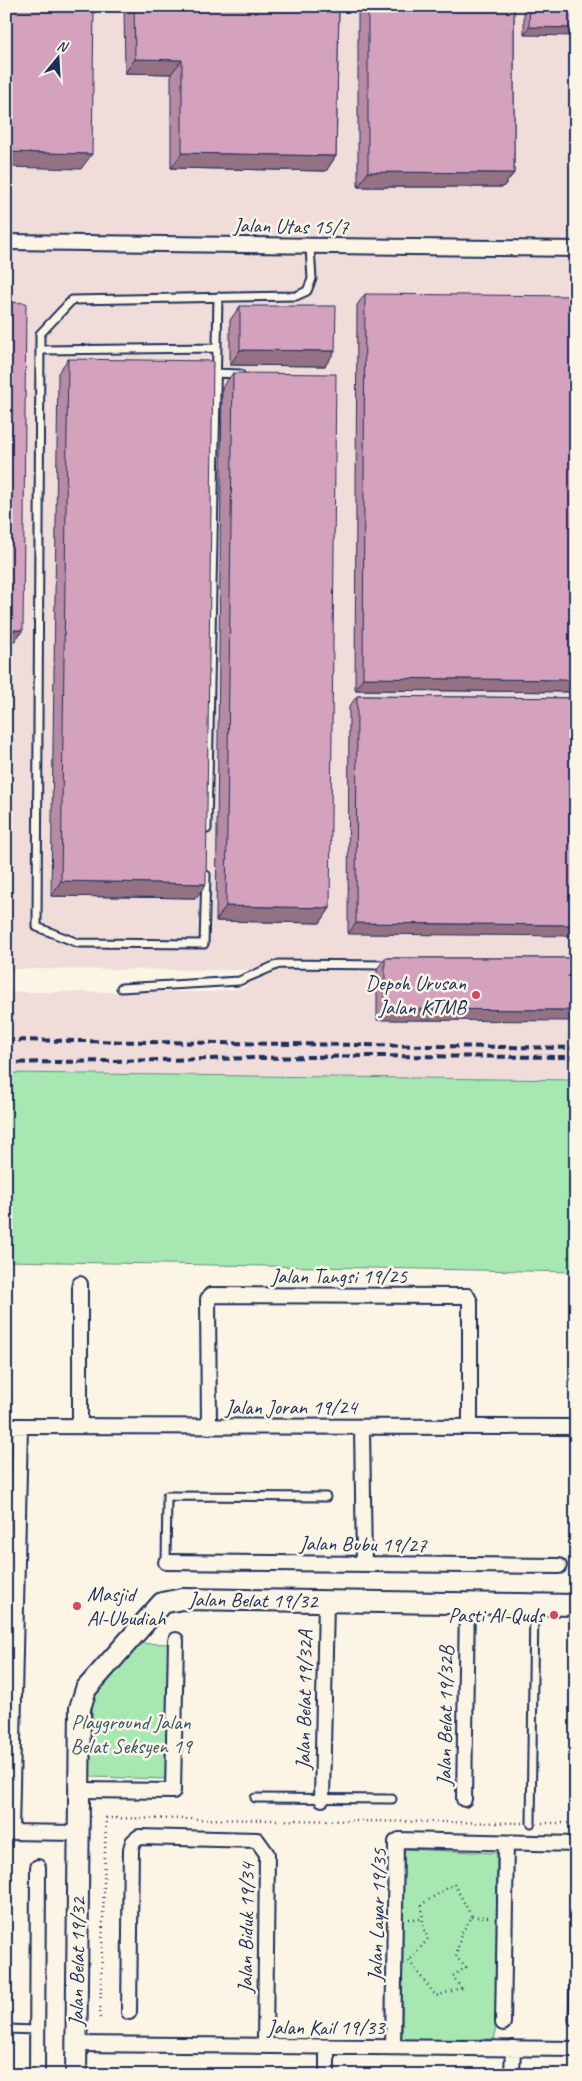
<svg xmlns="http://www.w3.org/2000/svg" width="582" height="2081" viewBox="0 0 582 2081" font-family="Caveat,sans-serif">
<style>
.built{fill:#f0dcd9}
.green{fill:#a7e8b2;stroke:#618c88}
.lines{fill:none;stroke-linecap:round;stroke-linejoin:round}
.lane-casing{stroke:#1b2f5e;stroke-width:11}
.street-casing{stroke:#1b2f5e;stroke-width:18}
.secondary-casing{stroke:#1b2f5e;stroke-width:24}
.path{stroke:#1b2f5e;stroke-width:2.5;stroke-dasharray:1 4;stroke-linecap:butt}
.lane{stroke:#fcf5e5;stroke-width:7}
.street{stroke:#fcf5e5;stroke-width:14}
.secondary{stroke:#fcf5e5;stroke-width:20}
.rail{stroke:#1b2f5e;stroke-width:4;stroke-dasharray:8 4;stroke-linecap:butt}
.wall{fill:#b78ba3;stroke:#1b2f5e}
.shaded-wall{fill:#957184;stroke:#1b2f5e}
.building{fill:#d5a2bd;stroke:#1b2f5e}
.poi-dot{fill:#d1495b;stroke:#fcf5e5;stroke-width:2}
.labels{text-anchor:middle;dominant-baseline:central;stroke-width:5;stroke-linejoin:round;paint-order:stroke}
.street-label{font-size:21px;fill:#1b2f5e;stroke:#fcf5e5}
.poi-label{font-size:21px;fill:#1b2f5e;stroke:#fcf5e5;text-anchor:end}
.park-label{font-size:21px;fill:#37546f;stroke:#fcf5e5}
</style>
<rect width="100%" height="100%" fill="#fcf5e5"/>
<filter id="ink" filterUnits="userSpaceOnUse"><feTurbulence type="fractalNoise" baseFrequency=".02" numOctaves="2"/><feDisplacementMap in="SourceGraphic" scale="10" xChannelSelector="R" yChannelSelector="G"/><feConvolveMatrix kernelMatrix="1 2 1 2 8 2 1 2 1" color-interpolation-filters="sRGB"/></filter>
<g filter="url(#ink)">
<!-- built -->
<path class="built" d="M6,6H576V1080L6,1073V992H210L244,988L261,970L6,969Z"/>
<!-- green -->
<path class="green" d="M6,1073L576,1080V1272L6,1261Z
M134,1643L173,1644L170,1779L90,1777L93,1691Z
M404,1849L497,1853L495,2039L402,2040Z"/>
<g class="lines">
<defs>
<path id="lane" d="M40,350L216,348
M215,373L240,374
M207,829L218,297
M206,875L204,944L78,943L37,927L40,334L72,300L296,296L307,291L312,279L310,247
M121,988L239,981L279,964L388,965
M166,1562L167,1496L326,1497
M255,1798L392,1799
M531,1823L534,1607
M573,2021L576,1894
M6,2029L37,2030"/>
<path id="street" d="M6,242L576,249
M6,1426L576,1427
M80,1426V1284
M209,1427L208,1299L211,1295L467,1296L470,1302V1427
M362,1427L364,1564
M166,1562L559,1566
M79,1790L173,1791L176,1640
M322,1799L326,1601
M464,1799L467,1603
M6,1832L79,1833
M11,1832L20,1426
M129,2012L131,1849L133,1842L139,1837L257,1840L267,1854L265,2046
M503,2023L506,1843
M76,2044L576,2049
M393,2047L396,1842L399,1840L576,1844
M37,2075L38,1867
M327,2075V2048
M512,2075L513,2048"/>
<path id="secondary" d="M76,2075L80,1708L86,1689L162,1603L182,1599L576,1605"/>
</defs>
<!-- lane casing -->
<use href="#lane" class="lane-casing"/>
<!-- street casing -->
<use href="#street" class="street-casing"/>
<!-- secondary casing -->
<use href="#secondary" class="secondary-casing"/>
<!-- path -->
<path class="path" d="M542,1823H576
M472,1917H490
M409,1919H423
M409,1961L436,1996L461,1988L453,1976L466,1967L456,1957L461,1934L472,1917L454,1884L422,1904L423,1927L428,1939L410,1960
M100,2018L106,1818L522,1823"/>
<!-- lane -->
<use href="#lane" class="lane"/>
<!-- street -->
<use href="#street" class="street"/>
<!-- secondary -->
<use href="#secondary" class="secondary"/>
<!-- rail -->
<path class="rail" d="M6,1040L576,1048
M6,1063L362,1056L576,1057"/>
</g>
<!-- wall -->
<path class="wall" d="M124,6H339L336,156L326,171L171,168V74L125,73Z
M358,6H514V173L503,187H358Z
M524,6H576L524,35Z
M365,294L576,692L355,690L357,305Z
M240,306L335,351L325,366L230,365V320Z
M68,359L196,898L51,896L58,373Z
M233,373L330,908L320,923L216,921L222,387Z
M357,696L576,698L348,934L349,707Z
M385,958H576L377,1020V969Z"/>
<!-- shaded-wall -->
<path class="shaded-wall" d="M529,27L576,28V36L524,35Z
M135,59L182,60L171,74L125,73Z
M6,152L92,154L81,169L6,167Z
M182,153L336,156L326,171L171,168Z
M368,172L514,173L503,187H358Z
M240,350L335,351L325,366L230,365Z
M6,630H23L15,641H6Z
M363,678L576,680V692L355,690Z
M61,881L206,884L196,898L51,896Z
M226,906L330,908L320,923L216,921Z
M356,923L576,925V936L348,934Z
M385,1009L576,1010V1021L377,1020Z"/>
<!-- building -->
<path class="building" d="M6,6H94L92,154L6,152Z
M134,6H339L336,156L182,153V60L135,59Z
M368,6H514V173L368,172Z
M530,6H576V28L529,27Z
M365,294L576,296V680L363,678Z
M6,302L26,303L23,630H6Z
M240,306H336L335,351L240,350Z
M68,359L213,361L206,884L61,881Z
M233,373L336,374L330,908L226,906Z
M357,696L576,698V925L356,923Z
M6,750H8L6,926Z
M385,958H576V1010L385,1009Z"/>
</g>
<!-- markers -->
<g class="poi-dot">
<circle cx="476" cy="995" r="5"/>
<circle cx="77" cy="1606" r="5"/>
<circle cx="554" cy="1615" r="5"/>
</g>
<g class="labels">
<!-- street labels -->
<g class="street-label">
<text transform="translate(291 226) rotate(1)">Jalan Utas 15/7</text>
<text x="339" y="1276">Jalan Tangsi 19/25</text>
<text x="291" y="1407">Jalan Joran 19/24</text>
<text transform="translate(363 1544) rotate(1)">Jalan Bubu 19/27</text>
<text transform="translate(253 1600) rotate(1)">Jalan Belat 19/32</text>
<text transform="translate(304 1700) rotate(-89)">Jalan Belat 19/32A</text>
<text transform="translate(445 1716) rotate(-89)">Jalan Belat 19/32B</text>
<text transform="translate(377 1915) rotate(-88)">Jalan Layar 19/35</text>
<text transform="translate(246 1928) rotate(-89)">Jalan Biduk 19/34</text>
<text transform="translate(77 1962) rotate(-89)">Jalan Belat 19/32</text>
<text x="326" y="2027">Jalan Kail 19/33</text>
</g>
<!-- poi labels -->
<g class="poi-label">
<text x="466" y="983">Depoh Urusan<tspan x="466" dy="24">Jalan KTMB</tspan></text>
<text x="87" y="1594" text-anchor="start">Masjid<tspan x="87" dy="24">Al-Ubudiah</tspan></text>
<text x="544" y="1615">Pasti Al-Quds</text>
</g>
<!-- park labels -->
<g class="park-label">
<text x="131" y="1722">Playground Jalan<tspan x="131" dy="24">Belat Seksyen 19</tspan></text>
</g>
</g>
<!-- margin -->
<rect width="582" height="2081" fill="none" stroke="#fcf5e5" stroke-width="25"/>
<rect x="12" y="12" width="557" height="2056" fill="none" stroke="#1b2f5e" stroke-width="2" filter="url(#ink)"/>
<!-- north arrow -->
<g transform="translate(58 58) rotate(18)" stroke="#fcf5e5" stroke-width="4" paint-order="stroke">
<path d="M0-4L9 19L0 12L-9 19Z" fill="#1b2f5e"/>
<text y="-8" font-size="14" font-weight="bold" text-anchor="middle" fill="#1b2f5e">N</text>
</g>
</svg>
